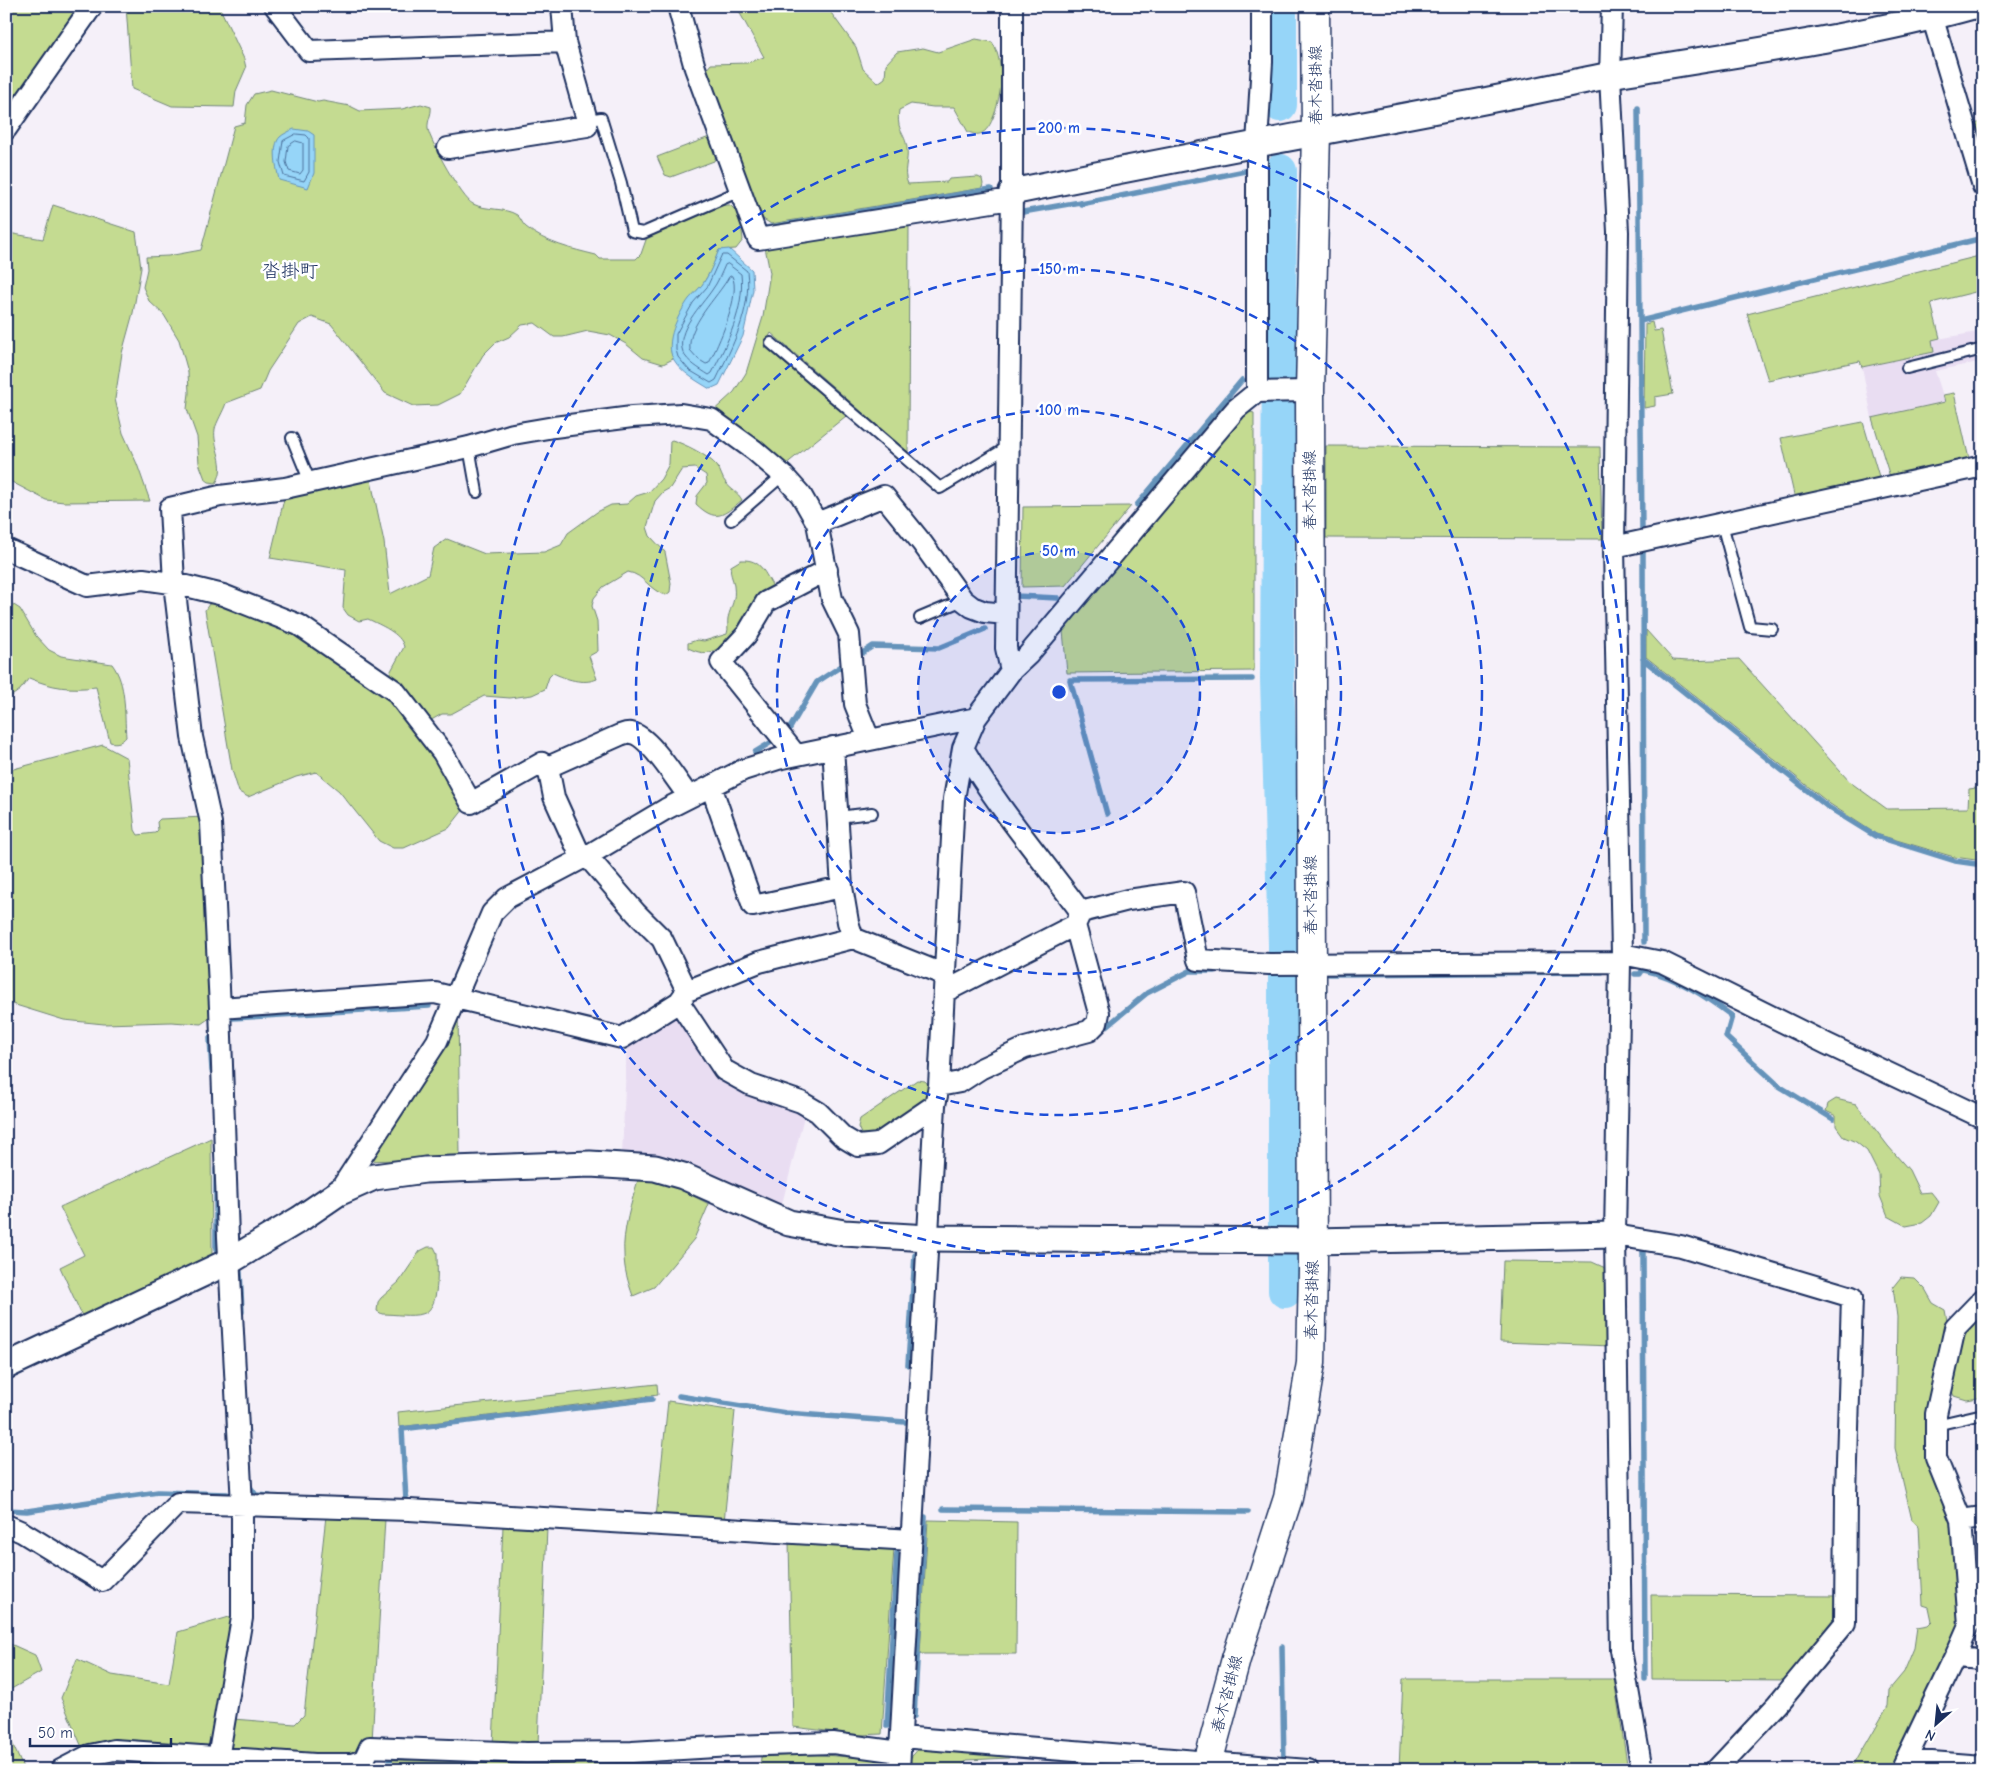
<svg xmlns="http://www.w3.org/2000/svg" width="1989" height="1776" viewBox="0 0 1989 1776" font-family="'Comic Neue','Klee One',sans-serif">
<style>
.built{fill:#e9ddf2}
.green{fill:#c4db91;stroke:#708578}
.water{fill:#96d5f8;stroke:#6593ba}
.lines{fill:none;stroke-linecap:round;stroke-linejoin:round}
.shore{stroke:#4c719c;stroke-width:1}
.stream{stroke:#6593ba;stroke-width:5.5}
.river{stroke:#96d5f8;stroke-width:34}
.service-casing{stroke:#1b2f5e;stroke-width:14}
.minor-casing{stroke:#1b2f5e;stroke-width:24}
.tertiary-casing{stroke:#1b2f5e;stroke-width:29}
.secondary-casing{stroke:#1b2f5e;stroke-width:31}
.service{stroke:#fff;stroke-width:10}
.minor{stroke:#fff;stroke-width:20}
.tertiary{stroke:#fff;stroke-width:25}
.secondary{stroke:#fff;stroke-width:28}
.ring{fill:none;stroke:#1d4ed8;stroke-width:2.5;stroke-dasharray:9 6}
.labels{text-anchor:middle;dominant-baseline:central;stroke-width:5;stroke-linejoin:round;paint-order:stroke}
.street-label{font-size:16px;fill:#1b2f5e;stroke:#fff}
.quarter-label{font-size:19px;fill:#1b2f5e;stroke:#fff}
.centre{fill:#1d4ed8;stroke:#fff;stroke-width:2.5}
.ring-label{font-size:15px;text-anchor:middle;font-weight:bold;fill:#1d4ed8;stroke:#fff;stroke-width:5;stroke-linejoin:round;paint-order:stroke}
</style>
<rect width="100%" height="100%" fill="#f5f0f9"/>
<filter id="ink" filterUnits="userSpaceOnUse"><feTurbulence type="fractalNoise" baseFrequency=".02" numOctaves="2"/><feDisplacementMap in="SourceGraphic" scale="10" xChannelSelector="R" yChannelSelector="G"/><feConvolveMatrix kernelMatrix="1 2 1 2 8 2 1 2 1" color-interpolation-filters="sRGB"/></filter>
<g filter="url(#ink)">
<!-- built -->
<path class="built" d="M1983,331V361L1935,371L1945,402L1872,418L1862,367L1934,352L1932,340Z
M677,1012L716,1075L805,1112L781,1208L622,1155L627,1042Z"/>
<!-- green -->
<path class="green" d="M6,6H85L6,120Z
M126,6H219L244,59L246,68L236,91L234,107L172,106L132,89Z
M736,6H826L856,47L863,69L878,83L885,78L886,64L897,52L923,48L938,52L976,39L992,42C999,52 1002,72 1001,83C1000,96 994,127 982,133C977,136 972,133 968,132L954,107H933L911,104L899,110C896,132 905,132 907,148C909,161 902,171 908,184L947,182L949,179L978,177L982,179L983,184L982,188L771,224L752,212L706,70L711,64L747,63L764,57Z
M271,90L318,102L323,101L350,106L360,111L402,109L421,104L431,107C432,115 427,120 428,129C430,141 462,199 473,204C487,211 504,207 517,215C521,218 522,224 526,227C545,243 572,249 596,255L600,259H636L641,254L647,237L719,205H730L740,215L743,240L736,249L719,250L711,270L703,284L689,300L671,351L673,359L663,364L643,358L626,344L610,335L588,331L563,337H554L535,323L522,325L509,337L495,343L483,355L460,394L438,405L413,406L385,393L331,324L312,317L299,324L268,371L260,390L226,403C224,410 216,423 215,429C212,447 228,465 216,483L209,482L205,479L199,463L197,437L187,409L189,393L188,372L179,340L164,315L149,301L143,287L147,269L146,257L168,256L201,250L234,126L245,123L247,105L254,94Z
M1983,122V160L1973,124Z
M712,136L717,153L714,161L671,177L665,175L657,157Z
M53,205L136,232L141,268L133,313L122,353L115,399L123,433L137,464L150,501L64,502L46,500L6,479V239L8,233L43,239Z
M909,223L908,452L771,333L764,346L846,416L785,465L710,414L734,392L746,373L763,317L770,273L765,247Z
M1983,255V290L1931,303L1940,338L1932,340L1934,352L1862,367L1860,361L1768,380L1747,314Z
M1652,322L1654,331L1661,330L1673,394L1655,397V406L1644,408L1645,324Z
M1954,393L1969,459L1890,477L1872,418L1945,402L1943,395Z
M1246,411L1254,413V671L1067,673L1063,631L1131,546Z
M1863,422L1880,480L1795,499L1781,438Z
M672,440C685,444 709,456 717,466C721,471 722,479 726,483C731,490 738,492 742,500C723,516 716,523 696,504L697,496L707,483L706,475L695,468L682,469L670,488L663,492L655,501L647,527L650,536L665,552L671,583L670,592L666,595C649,591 645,575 628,572L603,587L594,598L592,606L597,621L598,651L589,656L597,679C583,685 566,679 553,673L549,677L545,689L532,695L510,698L484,696L451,714H442L426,723L386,680L404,647C401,633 380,625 368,619L359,621L348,615L343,608L346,570L270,558L285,495L370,476L384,542L390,594L428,575L434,548L447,539L485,554L544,552L561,545L568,533L597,512L611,505L627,504L636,496L649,492L661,479L669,464L670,441Z
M1326,446L1600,447L1602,539L1326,538Z
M1131,506L1065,586L1022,587L1023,507Z
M741,560C762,559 764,573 774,588L722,655L717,649C706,655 699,653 688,648V643L697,640L704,641L727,634C729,628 727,623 728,618C731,605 736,601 734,586C733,578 729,573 731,566Z
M6,600L20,609L36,636L49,650L61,656L112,664C127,684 124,712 126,737C122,742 117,744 110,742L96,687C70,690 53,688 29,678L20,690L6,700Z
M218,602L297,631L389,695L436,754L464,809L449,828L404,848H393L379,841L339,791L316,772L296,777L248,797L239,792L232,770L205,610L209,604Z
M1646,630L1673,660L1688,661L1739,659L1850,782L1887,809L1968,808L1969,789L1983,787V861L1954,857L1876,834L1830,804L1646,657Z
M103,745L127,758L135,830L138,835L155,833L158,830L157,822L160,819L205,817L211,1017L201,1024L171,1022L104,1024L64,1020L6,1002V771Z
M458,1010L460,1158L365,1161Z
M917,1080L925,1081L932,1089L928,1099L875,1134H861L858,1127L860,1119Z
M1836,1099L1856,1104L1888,1146L1909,1170L1920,1193L1931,1192L1939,1202L1931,1216L1922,1223L1906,1226L1888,1216L1880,1196L1879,1175L1867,1151L1856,1142L1844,1137L1836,1126V1116L1826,1111L1828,1104Z
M211,1138L212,1255L83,1318L60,1267L84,1255L60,1207Z
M653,1179L673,1186L709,1204L694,1239L654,1287L633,1296C628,1282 624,1269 624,1254C622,1233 632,1200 638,1180Z
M428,1247H434L437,1253C437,1268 441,1310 422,1314C410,1317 395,1314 382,1314L377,1311L378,1302L381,1298L399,1282L420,1251Z
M1503,1261L1592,1262L1612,1271V1346L1500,1342Z
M1901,1277L1914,1278L1925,1289L1933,1303L1945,1310L1948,1326L1930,1413L1952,1513L1962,1621L1891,1770H1851L1888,1706L1889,1690L1904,1672L1914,1648L1917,1627L1928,1625L1932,1621L1929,1607L1923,1605L1919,1526L1912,1520L1895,1448L1897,1317L1893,1287Z
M1983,1308V1397L1967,1400L1954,1396L1950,1387L1960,1333Z
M657,1384L658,1395L399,1427L398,1412Z
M668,1401L735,1411L724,1522L656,1518Z
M326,1516L385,1519L372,1741L360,1757L226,1751L233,1719L295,1724L304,1715Z
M928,1520L1017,1522L1016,1654H920Z
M503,1526L547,1528L538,1744L493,1745Z
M789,1542L894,1548L882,1734L860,1735L793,1727Z
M1651,1595L1840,1596L1839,1618L1790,1680L1652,1679Z
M236,1615L210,1745L199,1748L84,1752L61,1698L77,1659L112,1675L169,1684L178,1632Z
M6,1642L35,1655L41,1672L6,1692Z
M1403,1679H1614L1628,1770L1399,1769Z
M6,1729L24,1770H6Z
M920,1747L1010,1755L1009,1758L967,1760L958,1770H906L907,1762Z
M811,1754L887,1760L886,1770H760L761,1757Z
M392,1760L542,1765L617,1762L618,1770H392Z"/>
<!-- water -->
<path class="water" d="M294,129L308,131L314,135V173L308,188L279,180C277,170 271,146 280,137C283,134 290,131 294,129Z
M729,249L752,270L753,290L743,336L719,385L710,389C697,381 682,373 674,360C663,343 679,313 689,299C693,294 698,290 702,285C710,274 714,262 719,250Z"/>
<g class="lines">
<!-- shore -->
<path class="shore" d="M296,134L306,135L309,138V172L304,181L284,176L280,162L283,141Z
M296,141L303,143V170L300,174L289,171L286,162L288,146Z
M722,255H727L747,271C752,310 732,347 716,380L711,383L689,370L678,357L676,350V334L693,303L707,287Z
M728,264L741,274C745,309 727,343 712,373L709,375C700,369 687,362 683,352C675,331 702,305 712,290C718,282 721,274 725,265Z
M732,276C742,294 718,345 709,363L706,364L698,359L690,350C687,325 717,298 729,277Z"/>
<!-- stream -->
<path class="stream" d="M1638,108L1642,531
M1020,220V215L1023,212L1080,202L1081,204L1250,170
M766,228L991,189
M1640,321L1983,238
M1267,330L1278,307
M1137,505L1242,380
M1643,551L1644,942
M1016,590V596L1058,598
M858,656L873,646L939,648L985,629
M1643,659L1828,807L1875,836L1955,861L1983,865
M787,733L817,682L843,665
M755,752L775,740
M1107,814L1070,680L1252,679
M1644,970C1677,977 1705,996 1732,1016L1726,1037L1779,1086L1833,1119
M1272,974H1297
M1329,974L1602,972
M1635,974H1640L1644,968
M233,1018L429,1006
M1101,1031L1147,993L1190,971H1215
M210,1038L212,1071
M216,1249V1169
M1643,1252L1645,1679
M240,1272L242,1312
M908,1365L915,1255
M679,1396L786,1413L905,1422
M248,1484L256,1495L270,1496
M401,1501H406L402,1429L652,1399
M943,1509L1248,1512
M6,1510L27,1511L158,1492L227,1494
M1282,1647L1284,1765
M914,1716L925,1517
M887,1726L897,1553
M390,1770V1757H395"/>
<!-- river -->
<path class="river" d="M1280,105V6
M1280,171L1277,679L1285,944V1291"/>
<defs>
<path id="service" d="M587,120L601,118L621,183L632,231L643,233L740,191
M771,343L940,488L1008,447
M1907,368L1983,349
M292,438L310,482
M469,447L477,492
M731,520L783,475
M1722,524L1750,627L1772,629
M920,618L963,600
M838,817L872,813
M1936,1425L1983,1414"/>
<path id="minor" d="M275,6L309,51L565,42
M678,6L695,68L758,239L1011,199
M1612,6L1610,76L1618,232L1614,547L1622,954L1620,962L1615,1235L1621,1650L1642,1770
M1929,6L1983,186
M6,129L92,6
M448,148L587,126V120L565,42L562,6
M1257,392V144L1262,62V6
M817,523L884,496L922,543L963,600L972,607L985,612L1006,614
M1614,547L1983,466
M6,549L87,586L143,579L178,584L223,595L299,625L395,691L443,753L471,803L542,763L548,767
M1011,671L1006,648L1012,192V6
M833,747L842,887L848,922L853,938
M963,748C996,806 1041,858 1081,912
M796,755L721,662L747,634L766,602L827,570
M711,786L753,906L842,887
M587,856L636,913L662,939L687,991
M580,858L577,848L554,797L548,767L620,735C623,734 628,732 631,733C649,735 678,783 689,797
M1622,954L1662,962L1827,1044L1983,1118
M944,992L1075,925L1081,912L1128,900L1184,892L1198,960L1269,964L1620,962
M679,1002L724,1070L751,1085L801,1102L818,1112L843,1137L858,1146L878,1144L935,1105
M220,1008L435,993L622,1038L679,1002L687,991L759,962L853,938L945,975
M939,1086L960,1082L980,1069L1025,1048L1089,1031L1097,1023L1099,1013L1075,925
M338,1193L437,1041L492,913L507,898L587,856L666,809L743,770L778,759L976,718
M1615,1235L1681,1246L1852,1297L1846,1494L1845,1623L1778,1704L1716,1770
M1961,1520L1936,1458V1414L1955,1328L1983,1299
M6,1525L22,1532L102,1581L178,1503L409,1510L912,1540
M1955,1657L1969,1625L1961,1520L1983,1517
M901,1737L1308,1770
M1906,1760L1983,1766
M61,1770L90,1755L114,1750L315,1764H352L364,1760L370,1747L526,1753L632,1752L732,1746L833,1743L900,1752
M216,1770L242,1618V1505L228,1237L220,1008L211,823L192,737L174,583L170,508L220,496L285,488L469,447L513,434L554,427L632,417L681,414L711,419L754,450L783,475L801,495L817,523L832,599L849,634L855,704L869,739
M899,1770L935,1105L939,1086L954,799L963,748L976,718L1011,671L1028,655L1236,409L1257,392L1310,391
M1901,1770L1955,1657L1983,1659"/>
<path id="tertiary" d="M1012,192C1176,158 1340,129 1504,97C1540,90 1575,82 1611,75C1732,54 1854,39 1973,6
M6,1366L230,1261L300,1219L338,1193L374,1177L425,1170L590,1164L655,1168L683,1176L789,1223L844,1233L928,1238L1312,1241L1615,1235"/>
<path id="secondary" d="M1206,1770L1236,1659L1288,1498L1311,1363L1313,1269L1310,391L1316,132L1315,6"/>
</defs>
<!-- service casing -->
<use href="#service" class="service-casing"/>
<!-- minor casing -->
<use href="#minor" class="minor-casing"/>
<!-- tertiary casing -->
<use href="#tertiary" class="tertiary-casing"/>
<!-- secondary casing -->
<use href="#secondary" class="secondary-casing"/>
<!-- service -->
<use href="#service" class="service"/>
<!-- minor -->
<use href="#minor" class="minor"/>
<!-- tertiary -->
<use href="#tertiary" class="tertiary"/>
<!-- secondary -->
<use href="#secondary" class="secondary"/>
</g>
</g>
<!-- distance rings -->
<circle cx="1059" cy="692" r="141" fill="#1d4ed8" fill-opacity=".12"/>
<g class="ring">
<circle cx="1059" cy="692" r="141"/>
<circle cx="1059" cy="692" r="282"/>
<circle cx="1059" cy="692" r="423"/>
<circle cx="1059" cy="692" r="564"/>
</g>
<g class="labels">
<!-- street labels -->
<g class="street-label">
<text transform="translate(1316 85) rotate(-90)">春木沓掛線</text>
<text transform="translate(1310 490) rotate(-90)">春木沓掛線</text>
<text transform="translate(1311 895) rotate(-90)">春木沓掛線</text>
<text transform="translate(1312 1300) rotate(-89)">春木沓掛線</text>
<text transform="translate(1227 1694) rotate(-75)">春木沓掛線</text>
</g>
<!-- quarter labels -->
<g class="quarter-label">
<text x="290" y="271">沓掛町</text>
</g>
</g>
<circle cx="1059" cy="692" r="8" class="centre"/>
<g class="ring-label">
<text x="1059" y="133">200 m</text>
<text x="1059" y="274">150 m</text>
<text x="1059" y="415">100 m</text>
<text x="1059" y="556">50 m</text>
</g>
<!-- margin -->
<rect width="1989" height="1776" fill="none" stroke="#fff" stroke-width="25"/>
<rect x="12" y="12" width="1964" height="1751" fill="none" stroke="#1b2f5e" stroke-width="2" filter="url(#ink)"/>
<!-- north arrow -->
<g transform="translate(1936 1724) rotate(207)" stroke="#ffffff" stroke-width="4" paint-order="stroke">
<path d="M0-4L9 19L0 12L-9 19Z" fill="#1b2f5e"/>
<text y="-8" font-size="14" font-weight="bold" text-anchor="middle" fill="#1b2f5e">N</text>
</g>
<!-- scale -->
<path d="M30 1738v8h141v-8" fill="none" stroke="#1b2f5e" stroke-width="2.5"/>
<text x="38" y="1738" font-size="15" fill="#1b2f5e" stroke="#ffffff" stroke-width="4" paint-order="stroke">50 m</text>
</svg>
